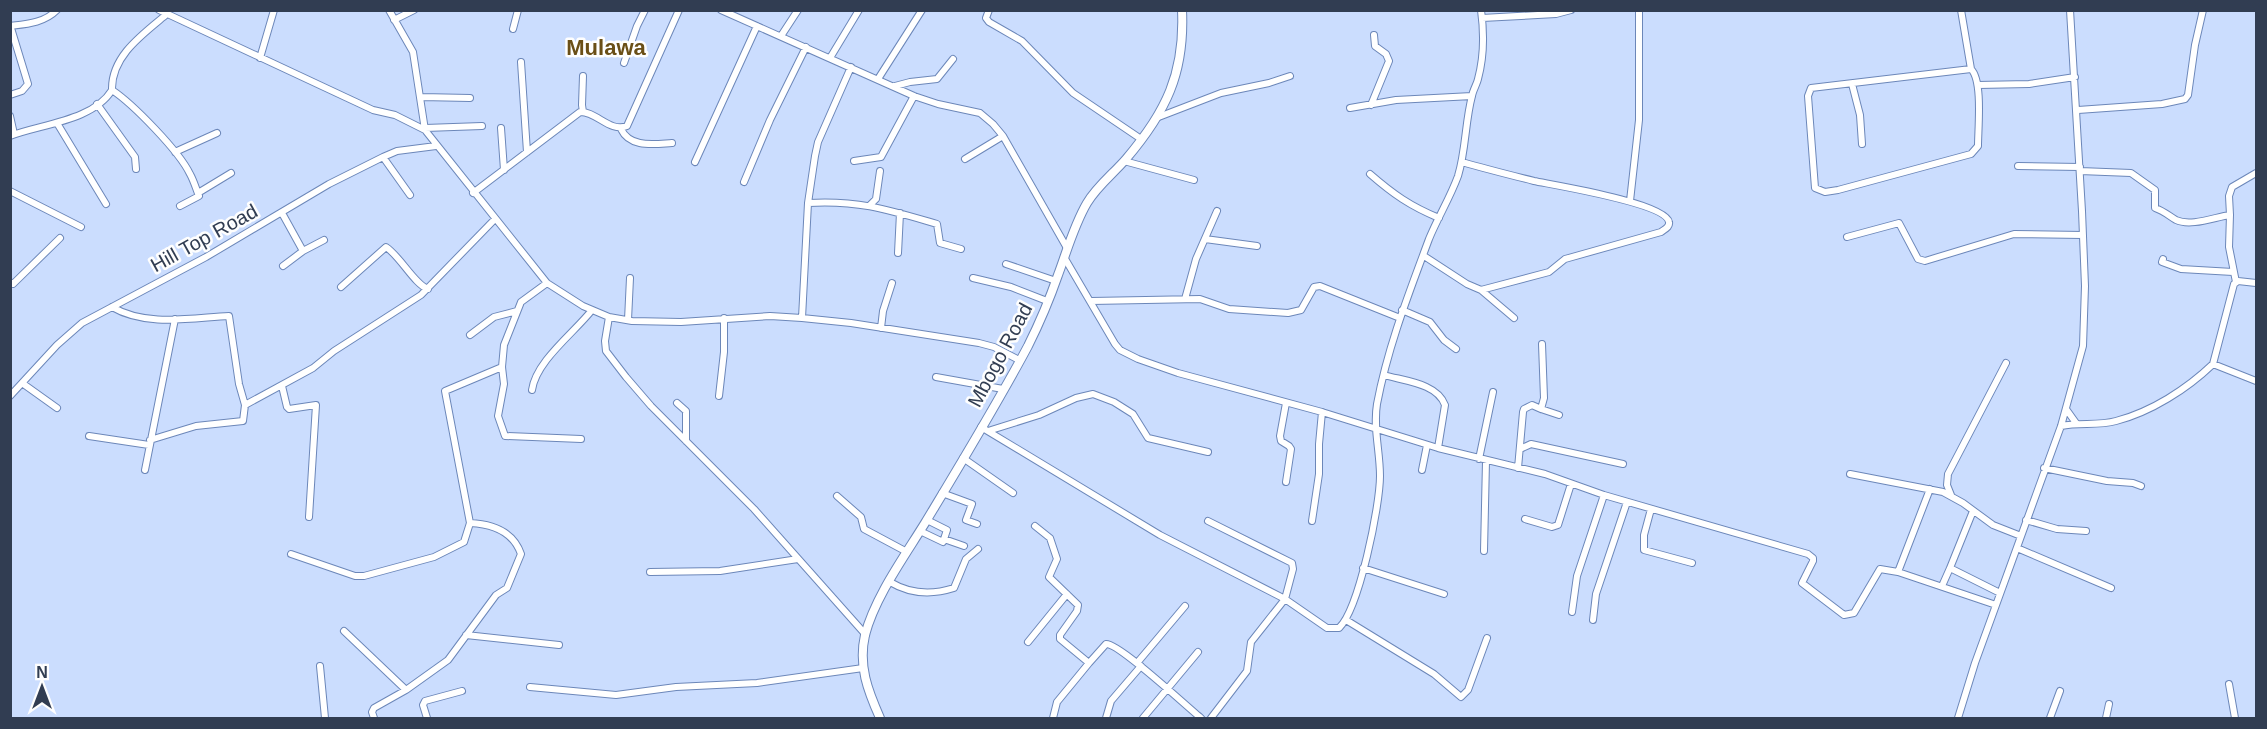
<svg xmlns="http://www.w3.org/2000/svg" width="2267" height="729" viewBox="0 0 2267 729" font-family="Helvetica,sans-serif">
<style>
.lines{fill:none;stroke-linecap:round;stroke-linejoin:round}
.minor-casing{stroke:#6c87b9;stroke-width:8}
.major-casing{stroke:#6c87b9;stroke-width:10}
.minor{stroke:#fff;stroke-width:6}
.major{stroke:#fff;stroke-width:8}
.labels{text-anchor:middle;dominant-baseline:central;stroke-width:5;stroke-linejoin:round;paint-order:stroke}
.street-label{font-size:20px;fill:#313d52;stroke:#fefefe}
.quarter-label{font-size:22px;font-weight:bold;fill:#6a4f17;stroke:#fefefe}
</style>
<rect width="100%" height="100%" fill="#cbddfe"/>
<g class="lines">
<defs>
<path id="minor" d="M159,10L373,110L395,115L425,130
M389,10L413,52L425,130L547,283L583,306L609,317L632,321L681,322L770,316L802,318L851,323L979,343L994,347L1019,360
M721,10L914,96L938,104L980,113L993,124L1003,136L1067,248
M989,10L986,18L989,22L1022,41L1073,93L1141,139
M1961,10L1971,69C1983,81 1978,128 1978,146L1971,154L1838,190L1825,192L1815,188L1808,96L1811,88L1971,69
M1482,18L1556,14L1571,10
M394,20L414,10
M10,25L28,84L22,91L10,95
M10,26C27,24 44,23 57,10
M513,29L518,10
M781,36L798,10
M260,58L274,10
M830,58L859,10
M521,62L527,152
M624,63L637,26L645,10
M583,76L582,105L583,112
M878,79L922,10
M1852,84L1860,115L1862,144
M1978,85L2029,84L2075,77
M895,86L910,82L937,79L953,59
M112,90C133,104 179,151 190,174C194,181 196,189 199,196L180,206
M421,97L470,98
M97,104L135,157L136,169
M1371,105L1389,61L1386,54L1375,46L1374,35
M1350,108L1396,100L1472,96
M2078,110L2162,104L2185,99L2188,95L2195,45L2203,10
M10,116L14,134
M1156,118L1221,93L1269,83L1290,76
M57,123L106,204
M425,128L482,126
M501,128L504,170
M621,129C630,148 653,144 672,143
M10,136C41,124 93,121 112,90C111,56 143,34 167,14
M175,152L217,133
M383,157L410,195
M965,159L1003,136
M854,161L881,157L914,96
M1124,161L1194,180
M695,162L757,26
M1462,162C1486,169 1510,175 1534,181C1553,185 1666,203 1669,222C1670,227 1665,229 1661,232L1565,259L1549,272L1481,290
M2018,166L2080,167
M2080,171L2131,173L2155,190V208C2164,211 2169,216 2176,220C2191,227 2215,217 2230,215L2229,247L2236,282
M1370,174C1393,194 1410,206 1439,218
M744,182L770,120L806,47
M10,191L81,227
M198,193L231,173
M473,193L580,112C596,111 610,133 627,126L679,10
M1630,201L1639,120V10
M808,203C859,200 889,210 937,224L940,243L961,249
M870,205L876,199L880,171
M282,213L303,251
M2230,215L2229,196L2232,187L2256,173
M1847,237L1899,223L1918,259L1925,261L2014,234L2083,235
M1205,239L1257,246
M898,253L900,213
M1424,256L1467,284L1481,290L1514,318
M1064,257L1115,344L1120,350L1138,359L1178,373L1322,412L1438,448L1545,474L1604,495L1808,554L1813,558V561L1802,583L1844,615L1854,613L1880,569L1898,572L1930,489
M2163,259L2162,262L2181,269L2233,272
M1006,264L1056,281
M283,266L303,251L324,240
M973,278L1011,287L1047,301
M10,282L13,284L60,238
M547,283L521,302L504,345L502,367L504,384L498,416L505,436L581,439
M341,287L386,247C400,256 415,285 428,289
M1185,299L1196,259L1217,211
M1091,301L1200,299L1229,309L1288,313L1301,310L1314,287L1320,286L1400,318
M112,307C146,327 191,318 229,316L239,384L245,405
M1402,310L1430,322L1444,340L1456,349
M609,317L605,341L606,351L626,377L651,406L754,509L866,635
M802,318L808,203L815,156L818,142L851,67
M628,320L630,278
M881,328L883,311L892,283
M470,335L494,317L517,311
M2213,364L2234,284L2238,281L2256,283
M1384,375C1404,381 1437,383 1445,405L1438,448
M936,377L1003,389
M22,383L57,408
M282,386L287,407L289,409L316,405L309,517
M532,390C536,361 574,333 592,310
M10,396L57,345L82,323L206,257L329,184L383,157L397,151L436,146
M719,396L724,352V318
M677,403L686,411V441
M1286,403L1280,436L1281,441L1289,446L1291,449L1286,482
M1541,409L1559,415
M2066,409L2076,423
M2061,426C2079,422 2098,426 2116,421C2151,412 2187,389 2213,364L2256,381
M981,427L1160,535L1285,599L1293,569L1292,563L1208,521
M988,431L1039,415L1076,398L1093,394L1114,402L1133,414L1148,438L1208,452
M89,436L149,445
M150,440L196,426L243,421L245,405L313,368L334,351L421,295L495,219
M1520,449L1531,444L1623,464
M963,458L1013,493
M1479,459L1493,392
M1518,468L1523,412L1524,409L1532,405L1541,409L1544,398L1542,344
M2044,468L2107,481L2133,483L2141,486
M145,470L175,319
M1422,470L1427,445
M1850,474L1943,492L1963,503L1993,525L2021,536
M942,493L972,504L966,520L977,524
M1951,495L1947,485L1948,474L2006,363
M837,496L861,517L864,529L907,552
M1651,509L1644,535V550L1692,563
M1973,511L1950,568L2000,593
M1525,519L1552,527L1558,525L1571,484
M2026,520L2057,529L2086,531
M1312,521L1319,474V444L1322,412
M1035,526L1050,538L1057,559L1049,577L1078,605L1077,611L1060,635V639L1089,663L1106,644C1119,643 1186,706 1201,718
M920,531L943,542L947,530L927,520
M944,539L964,546
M2017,548L2111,588
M1484,551L1486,461
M291,554L355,576H364L434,557L464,542L470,523L445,391L502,367
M1363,568L1444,594
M650,572L720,571L798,559
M1898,572L1996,605
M890,582C910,594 932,595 954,588L966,559L978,549
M1942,586L1950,568
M1572,612L1577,576L1604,495
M1346,620L1434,674L1461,697L1468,690L1487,638
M1593,620L1596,594L1627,502
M344,631L406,690
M466,635L559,645
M1028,642L1067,594
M1137,663L1185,606
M320,666L325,718
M2229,684L2235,718
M530,687L616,695L676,687L757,683L863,668
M374,718L372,712L374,708L406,690L448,660L496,595L507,588L521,554C513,531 492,524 470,523
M427,718L423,705L425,701L462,691
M1053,718L1057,702L1089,663
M1106,718L1111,701L1141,666
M1143,718L1198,652
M1211,718L1247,671L1251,642L1285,599L1327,628H1339C1359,609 1380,506 1380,476C1380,451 1373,428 1377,404C1388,346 1409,293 1429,239C1438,217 1450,198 1458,176C1466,150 1465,122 1472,96C1473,90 1477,84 1478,79C1484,57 1484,32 1481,10
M1958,718L1975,663L2061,426L2083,346L2085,286L2082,211L2070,10
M2050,718L2060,691
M2106,718L2109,704"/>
<path id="major" d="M880,718C868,691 858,666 865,635C875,597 904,557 925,523C960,465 996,406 1028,346C1039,324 1050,298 1058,275C1067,251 1074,225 1087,203C1097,186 1113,174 1126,159C1166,112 1185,73 1182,10"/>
</defs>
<!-- minor casing -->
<use href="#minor" class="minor-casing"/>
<!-- major casing -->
<use href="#major" class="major-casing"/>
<!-- minor -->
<use href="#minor" class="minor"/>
<!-- major -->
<use href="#major" class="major"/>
</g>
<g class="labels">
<!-- street labels -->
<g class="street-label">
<text transform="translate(204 238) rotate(-29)">Hill Top Road</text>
<text transform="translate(1000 355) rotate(-62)">Mbogo Road</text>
</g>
<!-- quarter labels -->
<g class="quarter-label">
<text x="606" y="47">Mulawa</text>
</g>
</g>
<!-- border -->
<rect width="2267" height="729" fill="none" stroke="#313d52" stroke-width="24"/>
<!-- north arrow -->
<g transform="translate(42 687)" stroke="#fefefe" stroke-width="4.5" paint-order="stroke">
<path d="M0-4.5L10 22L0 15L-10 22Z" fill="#313d52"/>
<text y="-9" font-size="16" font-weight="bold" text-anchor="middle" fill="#313d52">N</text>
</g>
</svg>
